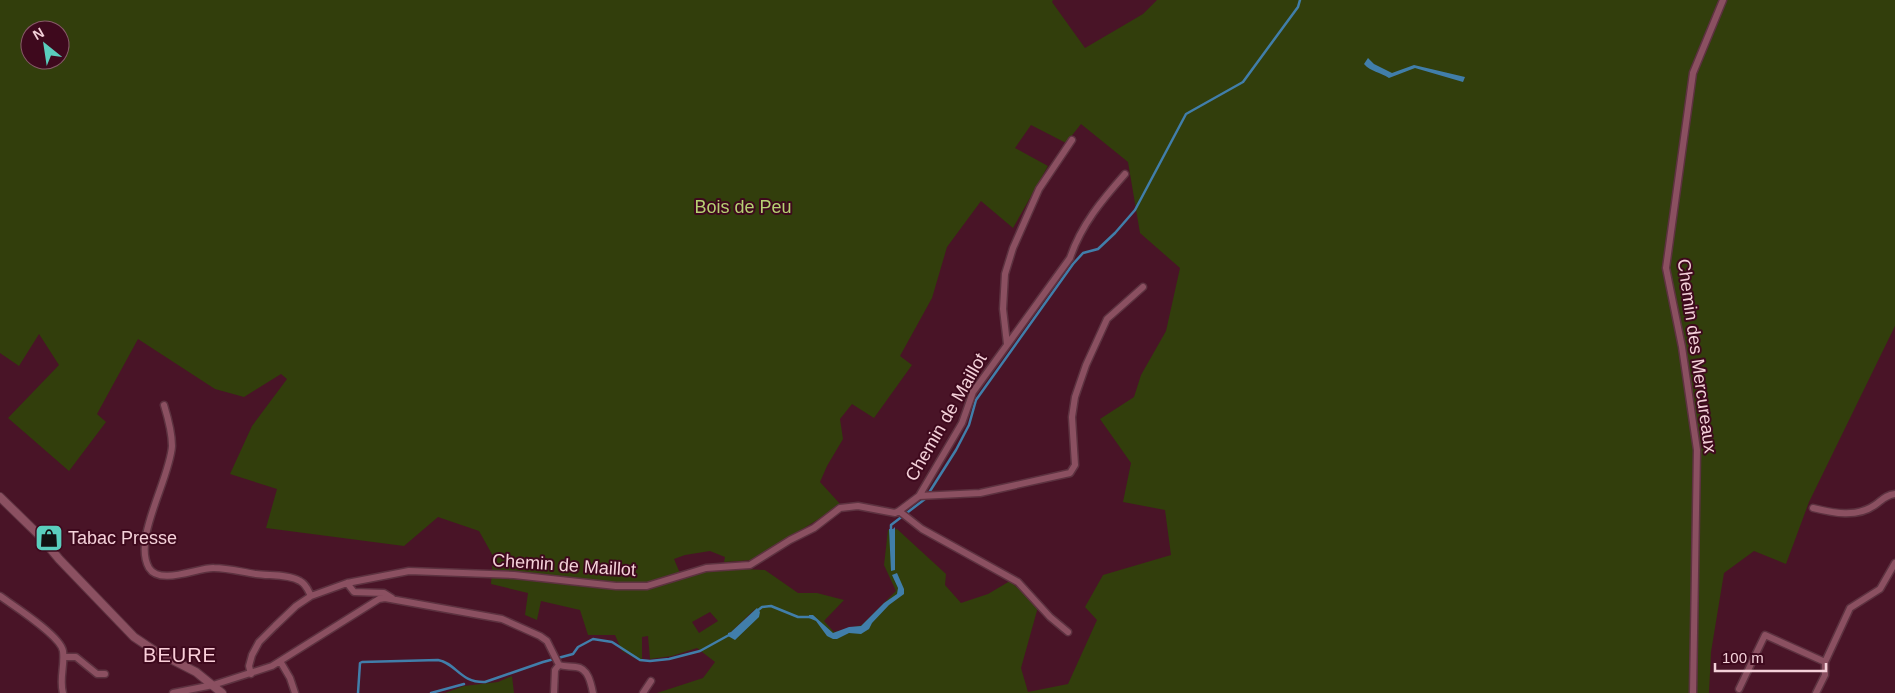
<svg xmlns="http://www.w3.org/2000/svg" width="1895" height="693" viewBox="0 0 1895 693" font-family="Helvetica,sans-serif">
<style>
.green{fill:#323e0c;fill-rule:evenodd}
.water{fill:#417eaa}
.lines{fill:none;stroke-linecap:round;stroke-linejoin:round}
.stream{stroke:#417eaa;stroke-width:2.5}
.minor-casing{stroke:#5d3240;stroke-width:9}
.tertiary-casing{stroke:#5d3240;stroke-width:10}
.minor{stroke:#8b5061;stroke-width:6}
.tertiary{stroke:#8b5061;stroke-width:8}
.labels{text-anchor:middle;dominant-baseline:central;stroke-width:4;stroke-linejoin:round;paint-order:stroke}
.park-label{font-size:18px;fill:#b6d073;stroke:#3e091d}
.street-label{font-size:18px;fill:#f4d1d9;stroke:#3e091d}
.poi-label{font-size:18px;fill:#f4d1d9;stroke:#3e091d;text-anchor:start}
.quarter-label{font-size:20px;letter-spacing:1px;fill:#facfd9;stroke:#3e091d}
</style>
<rect width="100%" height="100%" fill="#491427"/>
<!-- green -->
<path class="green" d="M0,0H1053L1052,2L1085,48L1143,14L1157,0H1895V326L1809,502L1786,564L1754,551L1724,573L1711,652L1709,693H657L703,678L715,662L697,648L672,656L650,659L648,636L642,637V662L622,651L615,635H588L580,610L541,601L537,620L525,615L528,593L491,584L493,556L479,531L438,517L404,546L266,528L277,489L230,474L252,426L287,379L281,374L244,397L215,389L138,339L97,414L106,422L69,471L8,418L59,365L39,334L19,366L0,353ZM30,30H60V60H30ZM1081,124L1128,162L1140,233L1180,268L1166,331L1141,375L1134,397L1100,419L1131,463L1123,502L1165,510L1171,555L1103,575L1085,607L1097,620L1068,684L1028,692L1021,668L1038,607L1010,581L988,594L961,603L945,585L946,574L897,529L888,530L884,565L896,591L862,625L834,632L824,621L844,600L817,593H798L765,570L724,568L710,569L682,578L674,559L685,555L710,551L725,557L724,562L753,560L841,505L820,482L827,466L843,439L840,419L852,404L874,418L912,365L900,356L932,298L947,247L981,201L1013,228L1048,166L1015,148L1031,125L1066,143ZM756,608L732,638L728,633L731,632ZM710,612L718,621L699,633L692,622Z
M512,676L514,693H445L464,686L498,682Z"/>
<!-- water -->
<path class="water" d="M1368,58L1374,64L1392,73L1414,65L1465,77L1463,82L1415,68L1389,78C1380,72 1371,72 1364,64Z
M895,527V570L891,571L889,529H893Z
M897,573L904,589V594L889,605L872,623L869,629L861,634L849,633L837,639H833L827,636L816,621L809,618V615H813L833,633L849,627L861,626L884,603L897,594L898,588L892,575Z
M757,608L760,612L759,617L735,640L728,636V633L731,632Z"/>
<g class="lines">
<!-- stream -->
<path class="stream" d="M891,531V525L925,499L956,450L969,425L976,400L1073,264L1083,253L1098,249L1115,233L1135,210L1186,114L1243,82L1298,7L1300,0
M757,611L762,607L771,606L798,617H810
M358,693L360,663L362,662L438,660C456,663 460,683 485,682L543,662L573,654L578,647L593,639L612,642L640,660L650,661L669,659L700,651L729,635
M431,693L464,684"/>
<defs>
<path id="minor" d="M1007,344L1003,309L1005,274L1013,248L1039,189L1072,140
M164,405C168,418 172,433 172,446C170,479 132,539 149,568C160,586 199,567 214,568C228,568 242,572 256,574C269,576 288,574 300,581C306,584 308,590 311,596
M919,496L980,493L1070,473L1075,465L1072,417L1075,397L1086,365L1107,319L1143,287
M1813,508C1833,513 1857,518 1875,505C1882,500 1886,495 1895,494
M899,511L922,529L1018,582L1050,617L1068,632
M347,583L354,592L384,593L392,598
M0,596C14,606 61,636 63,651C65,666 59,679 63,693
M64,657H76L97,674H105
M280,661L290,678L295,693
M251,674L249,666L252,655L259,642L275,626L296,606L311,596L347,583L409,571L514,575L616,586H647L706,568L750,565L790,540L814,528L840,508L858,506L895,513L899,511L919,496L962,423L973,392L1070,258C1081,225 1102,200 1125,174
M1739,689L1765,635L1825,662
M173,693L213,685L272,666L379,599L385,598L502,619L540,636L547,641L559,665C565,667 570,666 576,667C588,668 591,683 593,693
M554,693L555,670L559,665
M643,693L651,681
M1693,693L1697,450L1682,347L1666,268L1693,73L1723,0
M1816,693L1825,675V662L1850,608L1880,589L1895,563"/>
<path id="tertiary" d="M0,497L40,536L59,559L134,637L155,651L196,672L222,693"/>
</defs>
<!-- minor casing -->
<use href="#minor" class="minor-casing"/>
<!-- tertiary casing -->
<use href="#tertiary" class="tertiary-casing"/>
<!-- minor -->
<use href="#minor" class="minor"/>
<!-- tertiary -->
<use href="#tertiary" class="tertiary"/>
</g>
<!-- icons -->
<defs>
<symbol id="shop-square" viewBox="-11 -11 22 22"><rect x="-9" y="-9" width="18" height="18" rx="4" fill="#5acebd" stroke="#3e091d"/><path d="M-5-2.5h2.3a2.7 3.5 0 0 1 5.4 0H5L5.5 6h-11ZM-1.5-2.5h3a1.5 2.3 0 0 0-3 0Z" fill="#111"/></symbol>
</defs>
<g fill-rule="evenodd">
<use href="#shop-square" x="33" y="522" width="32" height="32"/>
</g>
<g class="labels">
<!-- park labels -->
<g class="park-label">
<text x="743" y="207">Bois de Peu</text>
</g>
<!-- street labels -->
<g class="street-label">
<text transform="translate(1697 356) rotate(82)">Chemin des Mercureaux</text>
<text transform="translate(946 417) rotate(-60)">Chemin de Maillot</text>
<text transform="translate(564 565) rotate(4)">Chemin de Maillot</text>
</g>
<!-- poi labels -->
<g class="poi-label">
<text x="68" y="538">Tabac Presse</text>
</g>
<!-- quarter labels -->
<g class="quarter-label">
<text x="180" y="655">BEURE</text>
</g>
</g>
<!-- north arrow -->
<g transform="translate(45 45) rotate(330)"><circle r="24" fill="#3e091d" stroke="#875968"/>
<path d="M0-4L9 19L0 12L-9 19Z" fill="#5acebd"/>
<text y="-8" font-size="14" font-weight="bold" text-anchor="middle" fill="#f4d1d9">N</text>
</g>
<!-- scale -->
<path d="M1715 663v8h111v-8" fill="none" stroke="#f4d1d9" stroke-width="2.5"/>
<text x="1722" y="663" font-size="15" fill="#f4d1d9" stroke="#3e091d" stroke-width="4" paint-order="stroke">100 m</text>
</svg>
